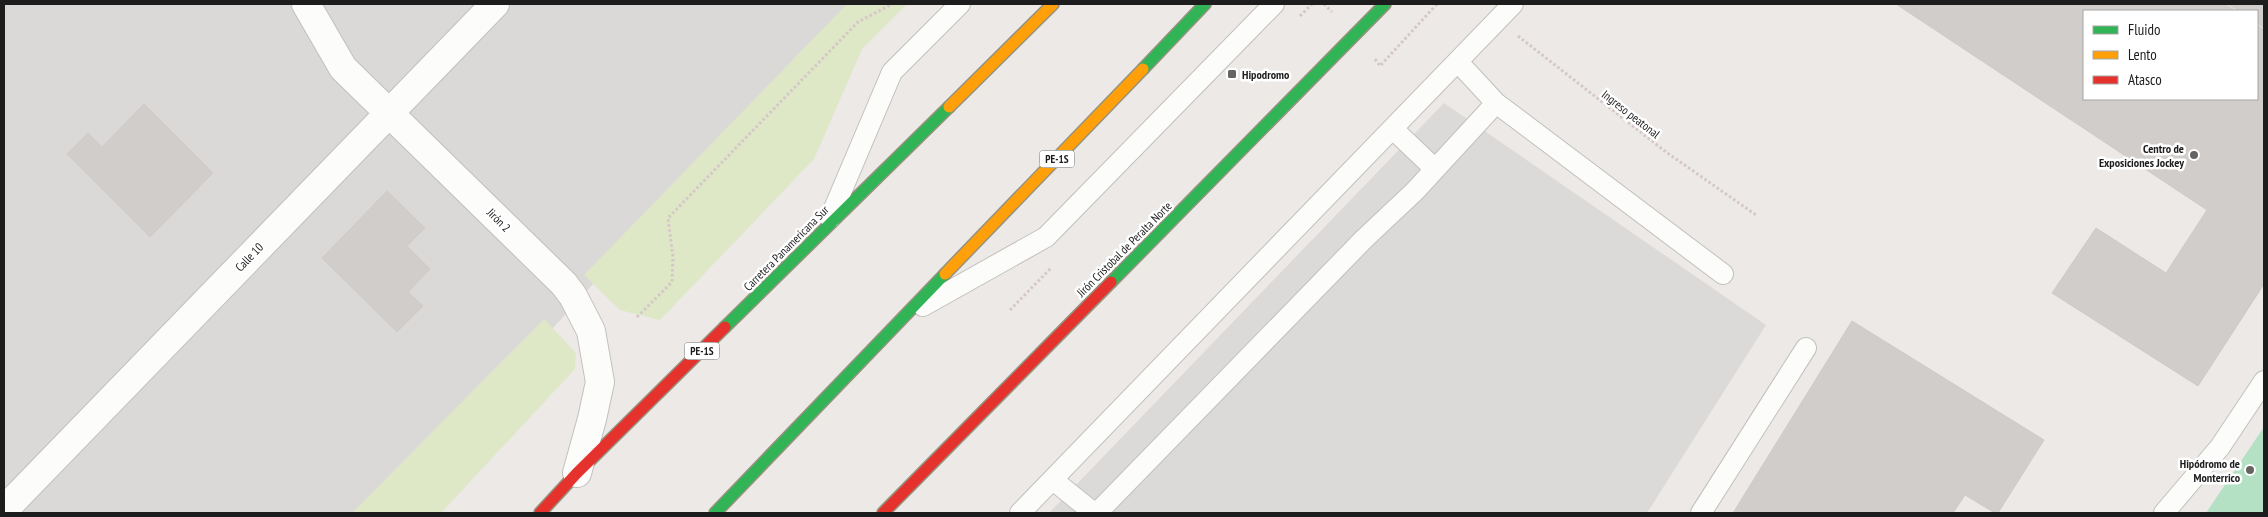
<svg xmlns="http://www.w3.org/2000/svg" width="2268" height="517" viewBox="0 0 2268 517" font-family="'PT Sans Narrow',sans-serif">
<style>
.residential{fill:#dbd9d8}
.grass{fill:#dee7c6}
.pitch{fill:#b4e0c4}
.parking{fill:#dcdad9}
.building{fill:#d0cdcb;stroke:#cfcac8}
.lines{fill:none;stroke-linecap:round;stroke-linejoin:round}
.lane-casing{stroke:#c1c0be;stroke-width:22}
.street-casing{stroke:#c1c0be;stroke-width:30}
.fast-casing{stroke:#95927f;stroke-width:14}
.slow-casing{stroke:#95927f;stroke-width:14}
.jam-casing{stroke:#95927f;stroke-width:14}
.path{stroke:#d5c7c7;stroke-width:3;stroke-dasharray:2.5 2.5;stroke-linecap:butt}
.lane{stroke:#fcfcfb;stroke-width:20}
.street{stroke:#fcfcfb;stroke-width:28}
.fast{stroke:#30b455;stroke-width:11}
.slow{stroke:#ff9f0a;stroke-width:11}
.jam{stroke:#e5322d;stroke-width:11}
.poi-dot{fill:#656463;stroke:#fff;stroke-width:2}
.labels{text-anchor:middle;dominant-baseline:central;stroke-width:5;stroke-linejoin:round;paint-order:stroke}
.shield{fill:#fff;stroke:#616161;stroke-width:1}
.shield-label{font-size:11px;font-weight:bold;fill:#1d1d1d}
.poi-label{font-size:12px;font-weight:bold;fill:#1d1d1d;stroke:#fff;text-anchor:end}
.street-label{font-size:12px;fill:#1d1d1d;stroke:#fff}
</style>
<rect width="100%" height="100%" fill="#ece9e6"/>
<!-- residential -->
<path class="residential" d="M4,4H867L663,207L385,513H4Z"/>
<!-- grass -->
<path class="grass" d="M847,4H907L862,49L814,159L660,320L620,310L584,275Z
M544,319L576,353L575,369L441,513H352Z"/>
<!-- pitch -->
<path class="pitch" d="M2264,427V513H2206Z"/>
<!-- parking -->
<path class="parking" d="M1444,103L1766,325L1647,513H1049Z"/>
<!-- building -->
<path class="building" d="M1896,4H2225L2236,11H2084V99H2257V25L2264,30V284L2198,386L2052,293L2096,228L2166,273L2207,210Z
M2228,4H2264V28L2257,23V11H2239Z
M144,104L213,173L150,237L67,154L88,133L102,147Z
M387,191L425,228L407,246L430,269L408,292L423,306L397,332L322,258Z
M1852,321L2044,440L1998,513H1995L1965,495L1953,513H1733Z"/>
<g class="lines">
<defs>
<path id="lane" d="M1458,62L1496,103
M1393,129L1435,169
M830,218L892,72L960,4
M923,306L1046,237L1274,4
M1053,480L1094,513
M1020,513L1513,4
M1097,513L1364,239L1415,191L1496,103L1723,274
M1701,513L1806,348
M2164,513L2220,447L2264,381"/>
<path id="street" d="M306,4L343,68L564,284L573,296L591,331L600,382L592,419L577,473
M4,510L495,4"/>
<path id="fast" d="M1143,69L1205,4
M1111,282L1385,4
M725,327L949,107
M715,513L945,274"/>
<path id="slow" d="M949,107L1053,4
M945,274L1143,69"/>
<path id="jam" d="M540,513L577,473L725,327
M883,513L1111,282"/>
</defs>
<!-- lane casing -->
<use href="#lane" class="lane-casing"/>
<!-- street casing -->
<use href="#street" class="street-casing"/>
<!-- fast casing -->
<use href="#fast" class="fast-casing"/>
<!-- slow casing -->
<use href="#slow" class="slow-casing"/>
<!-- jam casing -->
<use href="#jam" class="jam-casing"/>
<!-- path -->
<path class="path" d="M1324,4L1332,12
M1300,16L1312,4
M1518,36L1666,152L1756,215
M1375,59L1380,66L1437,4
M1010,310L1051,268
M637,317L672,282L673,257L668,218L858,22L892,4"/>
<!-- lane -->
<use href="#lane" class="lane"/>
<!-- street -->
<use href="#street" class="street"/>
<!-- fast -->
<use href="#fast" class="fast"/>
<!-- slow -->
<use href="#slow" class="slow"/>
<!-- jam -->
<use href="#jam" class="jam"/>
</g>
<!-- markers -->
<g class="poi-dot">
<rect x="1227" y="69" width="10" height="10" rx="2.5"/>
<circle cx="2194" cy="155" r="5"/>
<circle cx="2250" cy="470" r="5"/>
</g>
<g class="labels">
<!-- shield labels -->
<g class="shield">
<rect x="1039.5" y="150.5" width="35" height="17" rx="4"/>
<rect x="684.5" y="342.5" width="35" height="17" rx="4"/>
</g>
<g class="shield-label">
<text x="1057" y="159">PE-1S</text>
<text x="702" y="351">PE-1S</text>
</g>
<!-- poi labels -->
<g class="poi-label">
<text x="1242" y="74" text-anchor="start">Hipodromo</text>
<text x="2184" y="148">Centro de<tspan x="2184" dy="14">Exposiciones Jockey</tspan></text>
<text x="2240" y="463">Hipódromo de<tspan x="2240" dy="14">Monterrico</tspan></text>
</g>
<!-- street labels -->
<g class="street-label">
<text transform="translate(1631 114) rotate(38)">Ingreso peatonal</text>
<text transform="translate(499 220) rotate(45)">Jirón 2</text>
<text transform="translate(786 248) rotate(-45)">Carretera Panamericana Sur</text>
<text transform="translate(1124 249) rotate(-45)">Jirón Cristobal de Peralta Norte</text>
<text transform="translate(249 257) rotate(-46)">Calle 10</text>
</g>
</g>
<!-- border -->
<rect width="2268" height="517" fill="none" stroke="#1d1d1d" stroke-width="10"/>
<!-- legend -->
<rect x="2083" y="10" width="175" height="90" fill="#ffffff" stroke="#a5a5a5"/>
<rect x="2093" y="26" width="25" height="8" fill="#30b455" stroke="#a5a5a5"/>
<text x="2128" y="35" font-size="15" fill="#1d1d1d">Fluido</text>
<rect x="2093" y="51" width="25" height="8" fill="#ff9f0a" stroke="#a5a5a5"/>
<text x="2128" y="60" font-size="15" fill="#1d1d1d">Lento</text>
<rect x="2093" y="76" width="25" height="8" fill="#e5322d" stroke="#a5a5a5"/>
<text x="2128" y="85" font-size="15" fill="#1d1d1d">Atasco</text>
</svg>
